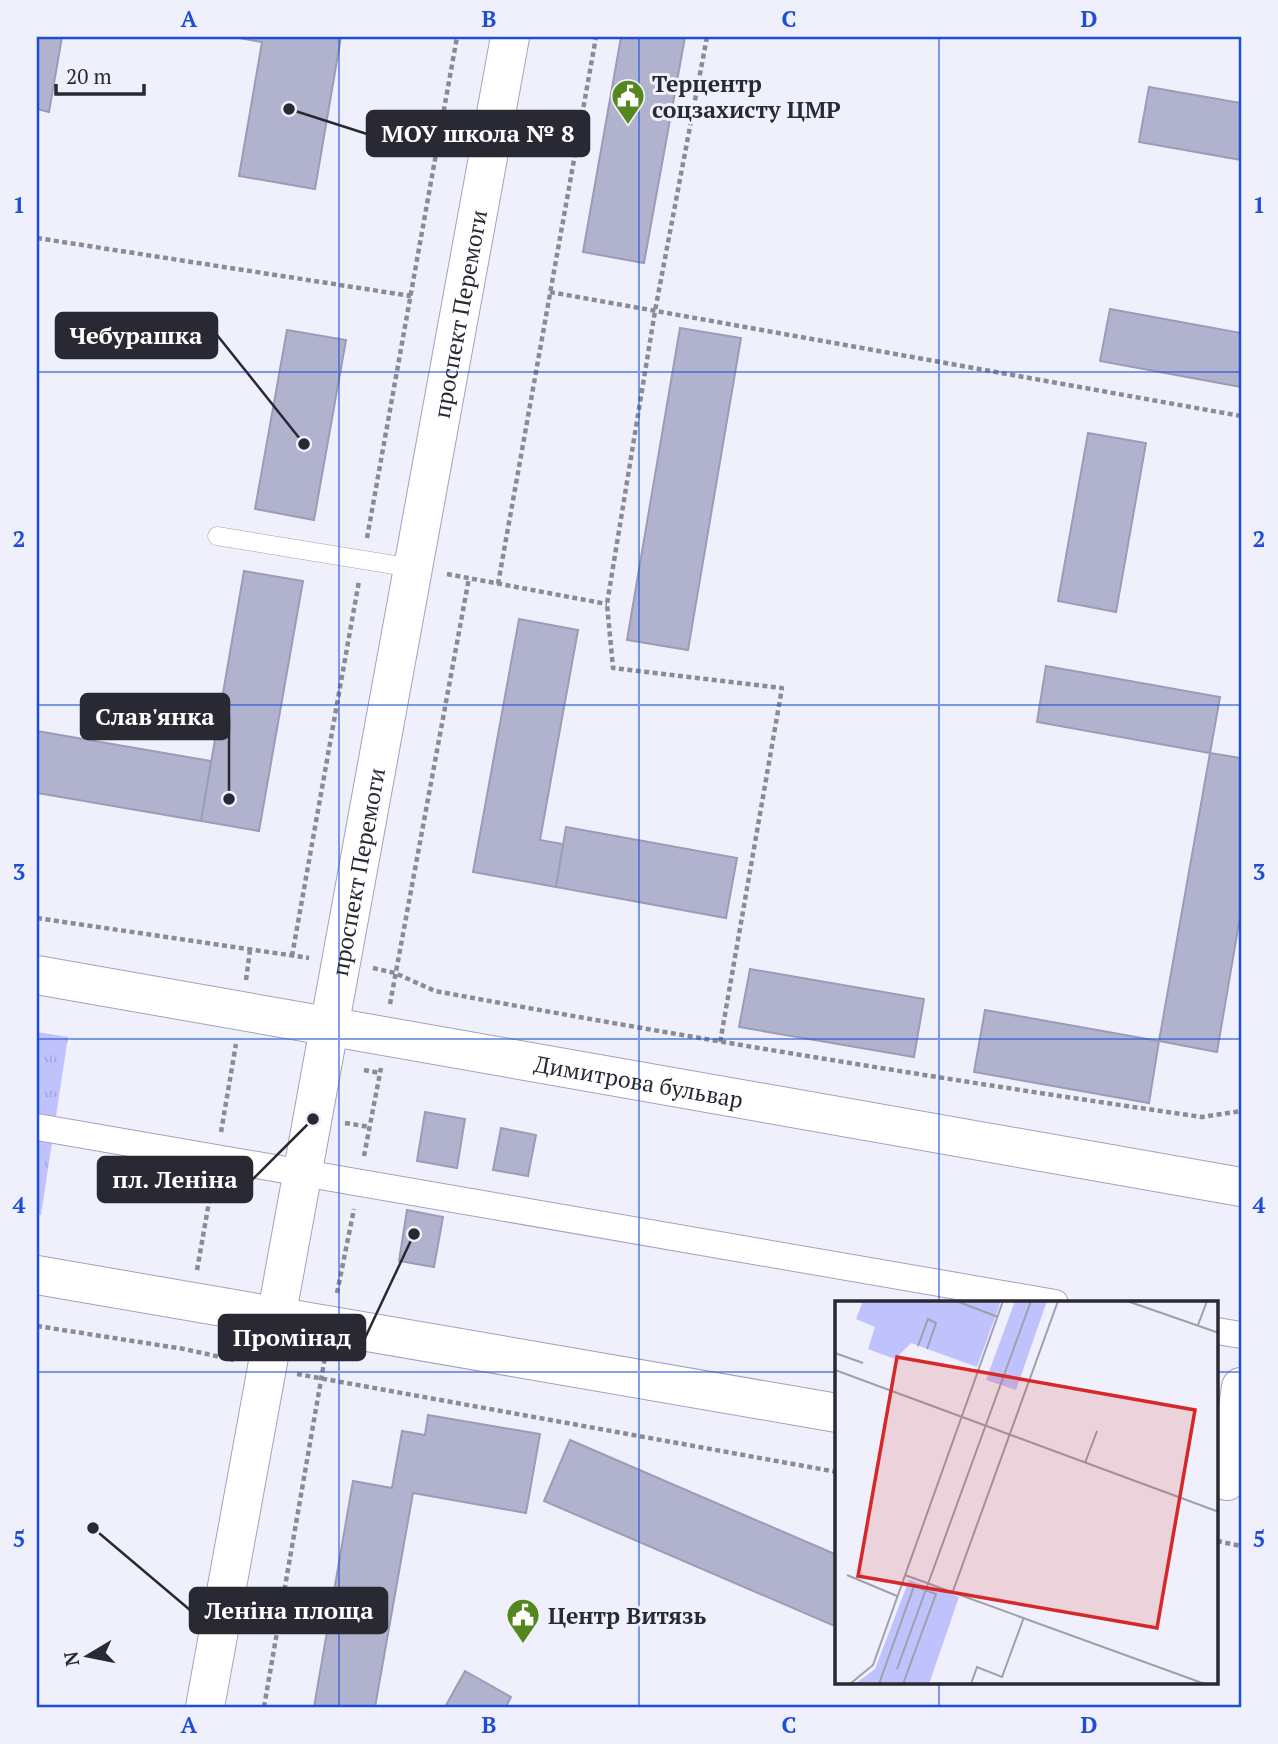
<svg xmlns="http://www.w3.org/2000/svg" width="1278" height="1744" viewBox="0 0 1278 1744" font-family="'PT Serif',serif">
<style>
.grass{fill:url(#grass-tufts)}
.building{fill:#b1b2ce;stroke:#9b9cb7;stroke-width:2}
.lines{fill:none;stroke-linecap:round;stroke-linejoin:round}
.service-casing{stroke:#a1a2bd;stroke-width:19}
.pedestrian-casing{stroke:#a1a2bd;stroke-width:28}
.tertiary-casing{stroke:#a1a2bd;stroke-width:40}
.secondary-casing{stroke:#a1a2bd;stroke-width:40}
.path{stroke:#8a8b95;stroke-width:4.5;stroke-dasharray:5 3.5;stroke-linecap:butt}
.service{stroke:#fff;stroke-width:18}
.pedestrian{stroke:#fff;stroke-width:26}
.tertiary{stroke:#fff;stroke-width:38}
.secondary{stroke:#fff;stroke-width:38}
.grid{fill:none;stroke:#1d4ed8;stroke-width:2;stroke-opacity:0.55}
.labels{text-anchor:middle;dominant-baseline:central;stroke-width:6;stroke-linejoin:round;paint-order:stroke}
.poi-label{font-size:23px;font-weight:bold;fill:#282933;stroke:#eff0fb;text-anchor:start}
.street-label{font-size:23px;fill:#282933;stroke:#eff0fb}
.inset-road{fill:none;stroke:#9fa0ab;stroke-width:2}
.view{fill:#d62828;fill-opacity:0.15;stroke:#d62828;stroke-width:3.5}
.inset-edge{fill:none;stroke:#282933;stroke-width:3.5}
.leader{fill:none;stroke:#282933;stroke-width:2.5}
.callout-dot{fill:#282933;stroke:#eff0fb;stroke-width:2.5}
.callout{fill:#282933;stroke:#282933;stroke-width:2.5}
.callout-label{font-size:24px;text-anchor:middle;font-weight:bold;fill:#fff}
.neatline{fill:none;stroke:#1d4ed8;stroke-width:2.5}
.grid-label{font-size:23px;text-anchor:middle;font-weight:bold;fill:#1d4ed8}
</style>
<defs>
<pattern id="grass-tufts" width="24" height="20" patternUnits="userSpaceOnUse" patternTransform="scale(1.75)"><rect width="24" height="20" fill="#c0c2fe"/><path d="M3 7l-1-3M5 7V3M7 7l1-3M15 17l-1-3M17 17v-4M19 17l1-3" fill="none" stroke="#a5a7da"/></pattern>
</defs>
<rect width="100%" height="100%" fill="#eff0fb"/>
<!-- grass -->
<path class="grass" d="M37,1032L68,1037L41,1215L37,1214Z"/>
<!-- building -->
<path class="building" d="M37,37H62L49,112L37,109Z
M233,37H341L315,189L239,176L262,42Z
M621,37H685L644,263L583,252Z
M1149,87L1241,103V160L1139,142Z
M1110,309L1241,333V387L1100,361Z
M680,328L741,338L688,650L627,640Z
M287,330L346,340L314,520L255,509Z
M1088,433L1146,443L1116,612L1058,601Z
M244,571L303,581L259,831L201,821Z
M519,619L578,630L540,840L563,844L556,887L473,872Z
M1046,666L1220,697L1210,753L1037,722Z
M37,731L211,761L201,821L37,793Z
M1210,753L1241,758V911L1217,1052L1159,1041Z
M566,827L737,858L726,918L556,887Z
M750,969L924,999L914,1057L739,1027Z
M985,1010L1159,1041L1149,1103L974,1072Z
M425,1112L465,1119L457,1168L417,1161Z
M501,1128L536,1135L528,1176L493,1170Z
M407,1210L443,1217L434,1267L399,1261Z
M428,1415L540,1434L526,1513L413,1493L375,1707H314L353,1481L392,1488L402,1431L425,1435Z
M570,1440L837,1555V1627L544,1501Z
M465,1671L511,1697L506,1707H445Z"/>
<g class="lines">
<defs>
<path id="service" d="M217,536L413,568"/>
<path id="pedestrian" d="M37,1127L1055,1303
M1217,1331L1241,1335"/>
<g id="tertiary">
<path id="s1" d="M37,975L1241,1187"/>
<path d="M37,1275L837,1413"/>
<path d="M1227,1481L1241,1387"/>
</g>
<g id="secondary">
<path id="s2" d="M205,1707L510,37"/>
</g>
</defs>
<!-- service casing -->
<use href="#service" class="service-casing"/>
<!-- pedestrian casing -->
<use href="#pedestrian" class="pedestrian-casing"/>
<!-- tertiary casing -->
<use href="#tertiary" class="tertiary-casing"/>
<!-- secondary casing -->
<use href="#secondary" class="secondary-casing"/>
<!-- path -->
<path class="path" d="M707,37L655,311L607,604L613,668L782,688L720,1043
M443,118L463,122
M527,133L577,143
M37,238L411,296
M550,292L1241,416
M367,538L457,37
M447,574L607,604
M498,584L596,37
M37,918L309,958
M292,956L359,581
M373,968L395,973L435,991C690,1038 945,1080 1202,1117L1241,1111
M246,980L250,950
M390,1004L469,578
M364,1070L380,1073
M345,1123L370,1127
M221,1132L236,1044
M364,1156L381,1068
M197,1270L212,1185
M337,1293L354,1209
M37,1326L184,1349L234,1360
M297,1374L837,1472
M1217,1541L1241,1546
M264,1707L325,1357"/>
<!-- service -->
<use href="#service" class="service"/>
<!-- pedestrian -->
<use href="#pedestrian" class="pedestrian"/>
<!-- tertiary -->
<use href="#tertiary" class="tertiary"/>
<!-- secondary -->
<use href="#secondary" class="secondary"/>
</g>
<!-- grid -->
<path class="grid" d="M339,37V1707M639,37V1707M939,37V1303M37,372H1241M37,705H1241M37,1039H1241M37,1372H837M1217,1372H1241M939,1683V1707"/>
<!-- icons -->
<defs>
<symbol id="civic-pin" viewBox="-11 -11 22 30"><path d="M0 17L-7.5 6A9.5 9.5 0 1 1 7.5 6Z" fill="#54881f" stroke="#eff0fb"/><path d="M-.6-6.5H3V-4.5H.6V-3L4-1V1h2V6H-6V1h2V-1L-.6-3ZM-1.2 2.5V6h2.4V2.5Z" fill="#fff"/></symbol>
</defs>
<g fill-rule="evenodd">
<use href="#civic-pin" x="609" y="77" width="38" height="52"/>
<use href="#civic-pin" x="504" y="1596" width="38" height="52"/>
</g>
<g class="labels">
<!-- poi labels -->
<g class="poi-label">
<text x="652" y="83">Терцентр<tspan x="652" dy="26">соцзахисту ЦМР</tspan></text>
<text x="548" y="1615">Центр Витязь</text>
</g>
<!-- street labels -->
<g class="street-label">
<text stroke="none"><textPath href="#s2" startOffset="1416">проспект Перемоги</textPath></text>
<text stroke="none"><textPath href="#s2" startOffset="849">проспект Перемоги</textPath></text>
<text stroke="none"><textPath href="#s1" startOffset="611">Димитрова бульвар</textPath></text>
</g>
</g>
<!-- overview -->
<g transform="translate(835 1301)">
<rect width="383" height="383" fill="#eff0fb"/>
<path d="M28,0H166L142,66L76,42L60,58L33,48L40,26L21,18ZM180,0H212L181,89L151,79ZM74,279L124,296L94,383H20L40,368Z" fill="#c0c2fe"/>
<path class="inset-road" d="M121,0L163,16M292,0L384,32M363,24L372,0M83,45L93,18L101,22L92,48M0,52L28,62M0,69L384,211M250,162L262,130M12,274L62,295M70,274L370,383M118,290L223,0M62,368L196,0M15,383L38,364L168,0M44,383L79,285L101,293L68,383M136,383L142,366L167,376L189,316"/>
<path class="view" d="M62,56L360,109L322,327L23,275Z"/>
<rect width="383" height="383" class="inset-edge"/>
</g>
<!-- callouts -->
<path class="leader" d="M289 109L367 134M304 444L217 335M229 799L229 717M313 1119L252 1180M414 1234L365 1338M93 1528L190 1610"/>
<g class="callout-dot">
<circle cx="289" cy="109" r="7"/>
<circle cx="304" cy="444" r="7"/>
<circle cx="229" cy="799" r="7"/>
<circle cx="313" cy="1119" r="7"/>
<circle cx="414" cy="1234" r="7"/>
<circle cx="93" cy="1528" r="7"/>
</g>
<g class="callout">
<rect x="367" y="111" width="222" height="45" rx="7"/>
<rect x="56" y="313" width="161" height="45" rx="7"/>
<rect x="81" y="694" width="148" height="45" rx="7"/>
<rect x="98" y="1157" width="154" height="45" rx="7"/>
<rect x="219" y="1315" width="146" height="45" rx="7"/>
<rect x="190" y="1588" width="197" height="45" rx="7"/>
</g>
<g class="callout-label">
<text x="478" y="142">МОУ школа № 8</text>
<text x="136" y="344">Чебурашка</text>
<text x="155" y="725">Слав'янка</text>
<text x="175" y="1188">пл. Леніна</text>
<text x="292" y="1346">Промінад</text>
<text x="289" y="1619">Леніна площа</text>
</g>
<!-- border -->
<rect width="1278" height="1744" fill="none" stroke="#eff0fb" stroke-width="77"/>
<!-- north arrow -->
<g transform="translate(88 1656) rotate(260)" stroke="#eff0fb" stroke-width="5" paint-order="stroke">
<path d="M0-5L12 26L0 18L-12 26Z" fill="#282933"/>
<text y="-10" font-size="19" font-weight="bold" text-anchor="middle" fill="#282933">N</text>
</g>
<!-- scale -->
<path d="M56 84v10h88v-10" fill="none" stroke="#282933" stroke-width="3.5"/>
<text x="66" y="84" font-size="21" fill="#282933" stroke="#eff0fb" stroke-width="5" paint-order="stroke">20 m</text>
<rect x="38" y="38" width="1202" height="1668" class="neatline"/>
<g class="grid-label">
<text x="189" y="27">A</text>
<text x="489" y="27">B</text>
<text x="789" y="27">C</text>
<text x="1089" y="27">D</text>
<text x="19" y="213">1</text>
<text x="1259" y="213">1</text>
<text x="19" y="547">2</text>
<text x="1259" y="547">2</text>
<text x="19" y="880">3</text>
<text x="1259" y="880">3</text>
<text x="19" y="1213">4</text>
<text x="1259" y="1213">4</text>
<text x="19" y="1547">5</text>
<text x="1259" y="1547">5</text>
<text x="189" y="1733">A</text>
<text x="489" y="1733">B</text>
<text x="789" y="1733">C</text>
<text x="1089" y="1733">D</text>
</g>
</svg>
